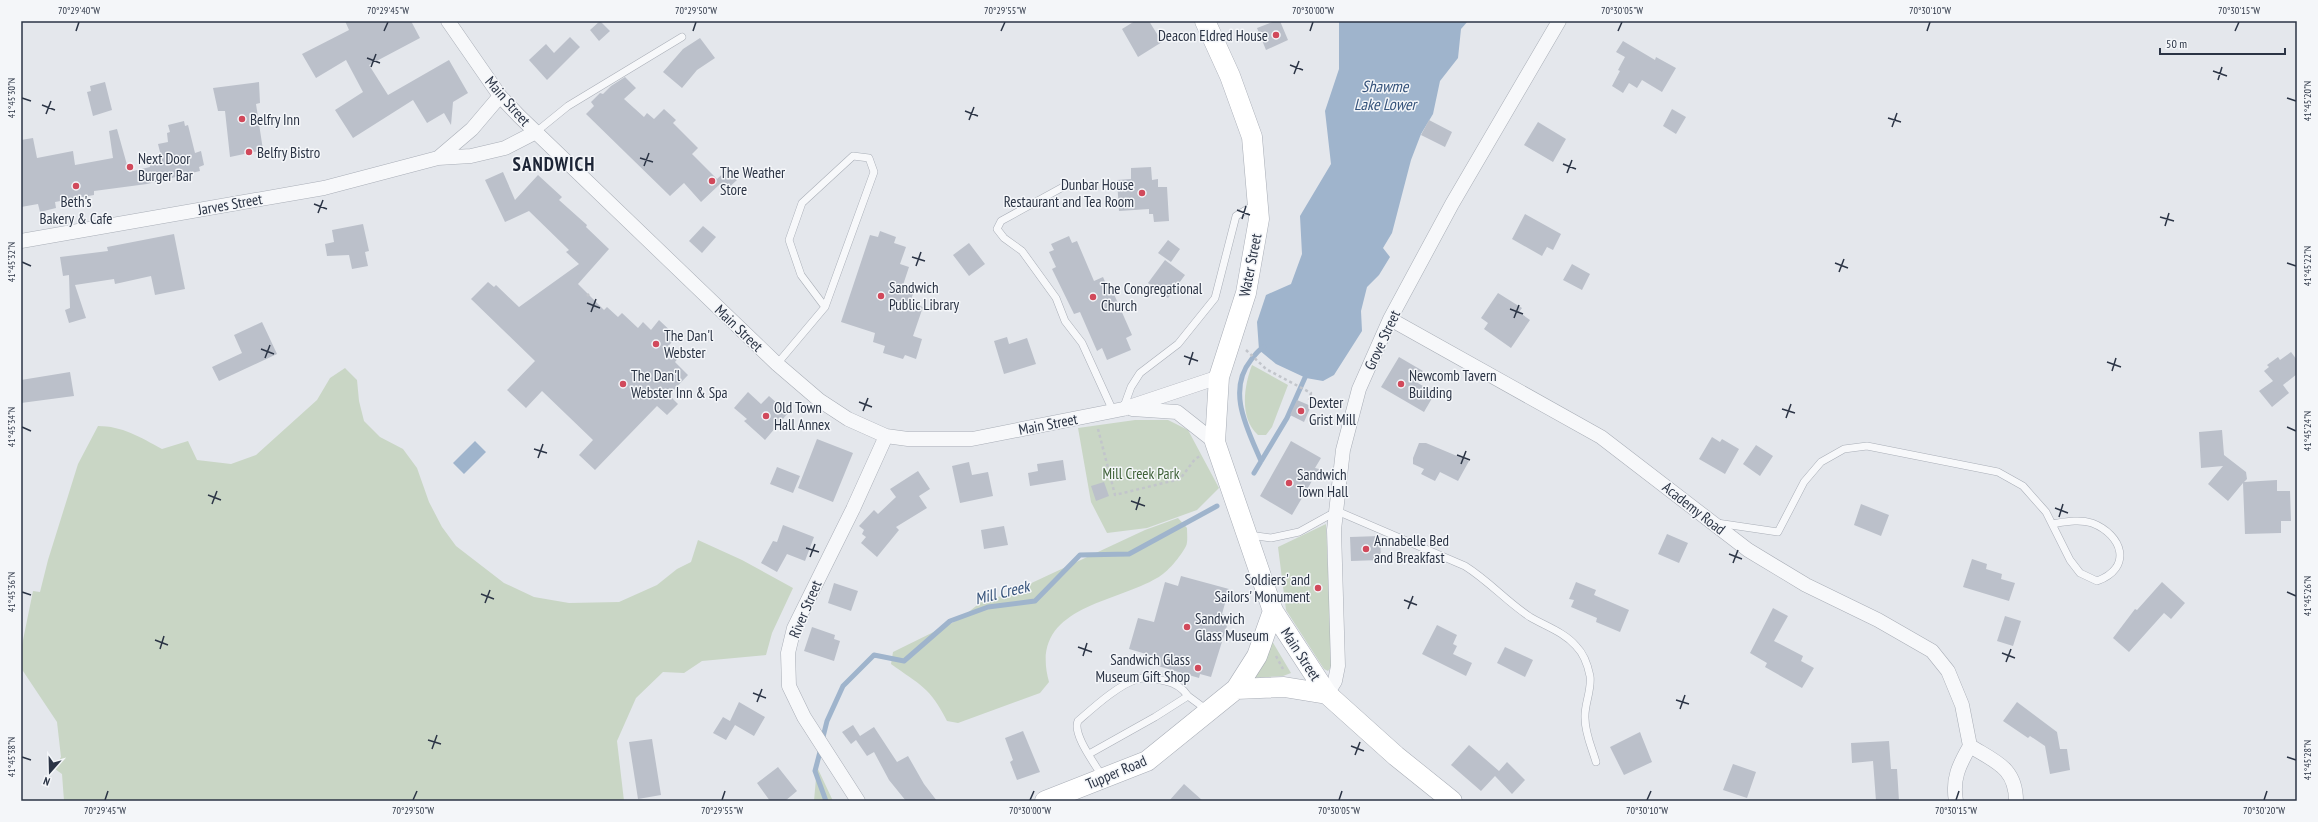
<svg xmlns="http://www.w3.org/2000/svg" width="2318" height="822" viewBox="0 0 2318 822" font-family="'PT Sans Narrow',sans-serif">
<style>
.green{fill:#c9d6c5}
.water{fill:#9fb4cc}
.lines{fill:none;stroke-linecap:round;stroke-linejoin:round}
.stream{stroke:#9fb4cc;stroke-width:5}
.building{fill:#bbc0ca}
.service-casing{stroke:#a9aeb7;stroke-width:8}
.minor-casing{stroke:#a9aeb7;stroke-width:15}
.secondary-casing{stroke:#a9aeb7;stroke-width:21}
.path{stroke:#c2c5cb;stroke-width:2.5;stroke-dasharray:3 3;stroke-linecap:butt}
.service{stroke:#f7f8fa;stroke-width:7}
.minor{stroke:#f7f8fa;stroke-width:14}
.secondary{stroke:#fff;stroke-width:20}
.ticks{fill:none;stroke:#2b3445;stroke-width:1.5}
.poi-dot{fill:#d1495b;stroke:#f4f6f9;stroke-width:1.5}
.labels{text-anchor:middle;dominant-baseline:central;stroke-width:3;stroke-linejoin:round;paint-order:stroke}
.poi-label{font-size:15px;fill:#2b3445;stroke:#f4f6f9;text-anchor:start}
.street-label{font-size:15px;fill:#2b3445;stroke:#f4f6f9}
.park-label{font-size:15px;fill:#3f6138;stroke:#f4f6f9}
.water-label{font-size:16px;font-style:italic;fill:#34527a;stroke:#f4f6f9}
.district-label{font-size:19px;font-weight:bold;letter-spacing:1px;fill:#1d2536;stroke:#f4f6f9}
.neatline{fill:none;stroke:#2b3445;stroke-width:1.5}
.ticks-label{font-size:10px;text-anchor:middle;fill:#2b3445}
</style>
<rect width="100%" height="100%" fill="#e4e7ec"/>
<!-- green -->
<path class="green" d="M1252,365L1288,385L1272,427L1266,435H1258C1239,418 1244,386 1252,365Z
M345,368L357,380L359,401L364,421L380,437L403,449L417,468L429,502L442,527L456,546L504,583L534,597L569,603L619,602L657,585L677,569L691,562L698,540L742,560L793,588L772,633L766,655L702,661L684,673L663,672L636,698L617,741L624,801H64L62,774L55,769L61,757L57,722L21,668V650L33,591L40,592L48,560L78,464L98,426C122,426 140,437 162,449L188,441L197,460L231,464L256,455L317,400L330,378Z
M1135,420H1168L1188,430L1219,488L1197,510L1147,528L1107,533L1091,502L1078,428Z
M1178,518L1187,528C1187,533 1188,542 1186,546C1181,556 1167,573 1157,578C1113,604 1028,607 1049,682L1040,693L958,723L947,721C930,687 920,685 891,664L893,652L960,619L981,602L1008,594L1145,530Z
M1326,524L1332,666L1328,671L1324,669L1286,610L1278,547Z
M1272,641L1291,673L1283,676L1252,678Z
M817,767L833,801H814Z"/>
<!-- water -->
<path class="water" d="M1339,21H1468L1461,29L1458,58L1440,81L1433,114L1421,134L1411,160L1392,233L1383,248L1390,257L1379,275L1367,287L1361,311L1362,331L1334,375L1323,381L1306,378L1276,364L1259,350L1257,322L1266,295L1291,284L1302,254L1300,216L1331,164L1325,111L1339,69Z
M475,441L486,452L464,474L453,463Z"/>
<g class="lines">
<!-- stream -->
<path class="stream" d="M1261,461C1248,430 1226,391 1251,360C1255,355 1258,350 1264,347
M1254,473L1287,418L1307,373
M822,741L827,721L843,686L874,655L904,661L950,621L988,607L1035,601L1080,555L1129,554L1217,506
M821,748L815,771L826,801"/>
</g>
<!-- building -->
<path class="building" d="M345,21H411L420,38L369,65L388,95L449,60L468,93L453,102L451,125L444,113L427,123L413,100L353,138L335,110L363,92L346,60L316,78L302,54L349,30Z
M600,21L610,31L599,41L590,30Z
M1135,21H1149L1162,42L1138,57L1122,29Z
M1275,21H1280L1288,40L1266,50L1257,28Z
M570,37L580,47L547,80L529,60L546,44L554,53Z
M700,38L715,58L697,70L682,88L663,72L683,49Z
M1623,41L1655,60L1656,57L1676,68L1662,92L1642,80L1637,88L1629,83L1623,93L1612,86L1620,71L1618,70L1625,57L1616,52Z
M625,77L636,88L624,99L644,117L647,113L654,119L664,109L676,120L673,123L698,148L692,154L717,179L727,170L737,180L726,190L720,184L701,202L684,183L670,196L586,114L594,106L591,102L600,93L603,94L611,86Z
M105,82L112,110L93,116L87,92L91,91L90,86Z
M259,82L260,103L256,104L263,150L230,157L225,111H218L213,88Z
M1672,109L1686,117L1676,134L1663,126Z
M1429,120L1452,132L1445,147L1421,135Z
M184,121L185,126L188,125L195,153L201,151L204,165L199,167L200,171L147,184L94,191V195L55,202L56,208L40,212L38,204L21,207V140L33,138L37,158L73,151L75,165L113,158L109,131L117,129L129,172L150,167L149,162L162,160L158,144L168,142L167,133L170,132L168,125Z
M1538,122L1566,139L1553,162L1524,145Z
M1151,167L1152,180L1158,179V187H1167L1169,221L1154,222L1153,214H1149V209L1119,211L1117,180L1131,179V168Z
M503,172L515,200L538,175L562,197L559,200L587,225L586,227L609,249L578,284L604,310L607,307L618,317L622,313L638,328L643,322L651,330L659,320L677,337L668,346L679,357L675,362L688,375L669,395L678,404L667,415L657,406L595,470L579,455L593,440L542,391L526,408L507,390L535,361L471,299L488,282L494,287L496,285L519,307L579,264L566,252L569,250L529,211L505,222L485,180Z
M1525,214L1561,234L1553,250L1547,247L1542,256L1512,239Z
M363,224L369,251L365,252L368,266L352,269L349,255L327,256L325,244L334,242L332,230Z
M703,226L716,237L702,253L689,241Z
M880,231L896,237L894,243L906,247L900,264L909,267L903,285L915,289L910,302L923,307L913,336L922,339L916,359L905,355L903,359L883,353L885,346L873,342L875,333L841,322L870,235L878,237Z
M174,234L185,289L155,295L151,276L115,284L114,279L75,285L86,318L69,323L65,310L70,308L69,275L63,276L60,257L108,251L107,247Z
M1069,236L1072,243L1077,241L1094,281L1103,277L1110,293L1113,292L1132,335L1126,338L1131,350L1107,360L1102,348L1097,351L1080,312L1074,314L1052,269L1056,267L1049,252L1054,250L1051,244Z
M1168,240L1180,249L1171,262L1158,253Z
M969,243L985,264L969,276L953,255Z
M1165,260L1185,275L1168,298L1148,283Z
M1572,264L1590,274L1582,290L1563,280Z
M1498,293L1522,308L1519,312L1530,320L1511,348L1484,329L1488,323L1481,318Z
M262,322L277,354L219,381L212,367L242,353L234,335Z
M1007,337L1009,344L1027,338L1036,364L1004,374L994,341Z
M2291,352L2297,360V374L2283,385L2289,393L2272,407L2259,391L2273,381L2264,371L2269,367L2267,365L2278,357L2280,360Z
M1399,357L1423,371L1416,382L1435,393L1424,412L1381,387Z
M70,372L74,396L21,403V380Z
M748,392L761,404L769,396L788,413L765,440L744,421L747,419L734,408Z
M1297,400L1311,406L1304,422L1290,415Z
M2222,430L2224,455L2246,472L2247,479L2244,482L2277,480V491H2290L2291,521H2281V533L2245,534L2243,483L2228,501L2208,484L2223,466L2201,468L2199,432Z
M1712,437L1720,442L1722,439L1739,449L1725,474L1699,459Z
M817,439L853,453L833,502L798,488Z
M1291,441L1321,458L1315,468L1319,469L1292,515L1260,496Z
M1419,443H1426L1469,461L1458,481L1440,472L1435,481L1421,474L1424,469L1413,464V458Z
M1756,445L1773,456L1760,476L1743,464Z
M1063,460L1066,480L1030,486L1028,473L1038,471L1037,464Z
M969,462L972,475L988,472L993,496L960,503L952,466Z
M777,467L800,476L793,493L770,484Z
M918,471L930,489L919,496L927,508L896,527L899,530L877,557L861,543L866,537L862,534L864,530L859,526L874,510L878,514L896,497L890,489Z
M1104,482L1109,496L1096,501L1091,486Z
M1861,504L1889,515L1881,536L1854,525Z
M783,525L814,537L805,561L787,554L777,572L761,563L773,541L777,542Z
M1004,526L1008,545L984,549L981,530Z
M1667,534L1688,543L1679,563L1658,554Z
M1380,536L1381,560L1351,561L1350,537Z
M1972,559L1987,564L1986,569L2002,574L2001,579L2015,583L2009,601L1963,587Z
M1181,576L1229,589L1222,614L1230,616L1211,677L1200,674L1199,678L1158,666L1160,658L1129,649L1138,618L1154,622L1165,582L1178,586Z
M1576,582L1596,590L1594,595L1629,610L1620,632L1596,622L1597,618L1571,607L1574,600L1569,599Z
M2162,582L2185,603L2171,619L2164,613L2129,652L2113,638L2135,609L2137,610Z
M834,583L858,591L851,611L828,603Z
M1773,608L1788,616L1774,641L1803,656L1801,661L1814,668L1802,688L1765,667L1767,663L1750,653Z
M2005,616L2021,621L2013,646L1997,641Z
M1437,625L1457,635L1453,644L1457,646L1453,654L1472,663L1466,676L1422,654Z
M812,627L835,635L834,639L840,641L834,661L804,651Z
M1505,647L1533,660L1525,677L1497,663Z
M739,702L765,717L754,736L735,725L726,740L713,733L723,717L730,721Z
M2017,702L2057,732L2060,749H2067L2070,770L2050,774L2045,746L2030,736L2028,738L2003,721Z
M853,725L860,736L874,727L897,762L908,756L924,784L937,801H906L889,780L874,752L867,756L856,740L851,744L842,732Z
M1023,731L1040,772L1017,780L1010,762L1013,760L1005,738Z
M1640,732L1652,762L1624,775L1610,747Z
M652,739L661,795L638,799L629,742Z
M1889,741L1891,769H1897L1899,801H1876L1873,761L1852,763L1851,743Z
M1469,745L1499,771L1507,762L1525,780L1512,794L1495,776L1481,791L1451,765Z
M1733,764L1756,772L1747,798L1723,790Z
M778,767L797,791L785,801H770L757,783Z
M1184,784L1203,801H1169Z"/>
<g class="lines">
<defs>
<path id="service" d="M536,132L568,106L682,37
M1063,187L1001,221L997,229L1004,238L1022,251L1056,298L1065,321L1082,343L1113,411
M777,364L825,307L874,172L869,158L853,156L802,203L789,240L801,275L825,307
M1123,409L1131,387L1140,373L1178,344L1215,298L1236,216L1256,204
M1717,523L1778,532L1804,482L1821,462L1844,449L1867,446L1998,472L2023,486L2046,512L2070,560L2080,573L2097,581C2133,568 2123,535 2092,523C2079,519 2065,522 2052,524
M1249,535L1271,538L1299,532L1337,511L1465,566C1489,581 1507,602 1530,617C1545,626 1564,632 1576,646C1583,653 1588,666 1590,676C1592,690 1584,705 1585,718C1585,734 1592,748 1596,762
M1188,696L1207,710
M1089,754L1155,717L1188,696C1182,687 1175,683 1165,681C1157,679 1147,676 1138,679C1119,684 1093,708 1078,721C1072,734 1095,764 1102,776"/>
<path id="minor" d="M448,21L500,96L519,116L777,364L819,400L848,419L886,436L908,439H972L1123,409L1219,377
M438,158L472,129L500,96
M21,241L324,188L438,158L471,156L505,148L536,132
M1390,319L1601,437L1748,550L1806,585L1878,620L1932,651L1948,671L1962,705L1970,746C1959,765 1952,779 1956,801
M1132,409L1177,412L1215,442
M1327,694L1335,681L1338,666L1334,530L1343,450L1359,389L1390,319L1452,204L1559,21
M1970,746C1996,762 2016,768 2016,801
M858,801L804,717L789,686L788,653L794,628L853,509L886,436"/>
<path id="secondary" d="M1205,21L1230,76L1252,137L1259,219L1246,293L1219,377L1215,442L1273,611L1327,694L1396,756L1452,801
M1236,689L1284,687L1327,694
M1045,801L1147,761L1236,689L1257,656L1273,611"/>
</defs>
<!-- service casing -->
<use href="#service" class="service-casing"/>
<!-- minor casing -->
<use href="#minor" class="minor-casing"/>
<!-- secondary casing -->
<use href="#secondary" class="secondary-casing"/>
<!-- path -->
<path class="path" d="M587,296L589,294
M1246,350L1266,369L1311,393L1309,400
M1098,429L1115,495L1180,479L1195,459L1200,456
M1276,656L1283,669"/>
<!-- service -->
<use href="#service" class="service"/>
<!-- minor -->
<use href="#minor" class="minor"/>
<!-- secondary -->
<use href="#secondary" class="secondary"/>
</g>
<!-- ticks -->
<path class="ticks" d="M76,31L79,22M384,31L388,22M693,31L696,22M1001,31L1005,22M1310,31L1313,22M1618,31L1622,22M1927,31L1930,22M2235,31L2239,22M367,58L380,63M1290,65L1303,70M371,67L376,54M2213,71L2227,76M1294,74L1299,61M2218,80L2222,67M22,98L31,101M2287,98L2296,101M42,105L55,110M965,111L978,116M46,114L51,101M1888,118L1901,122M969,120L974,107M1892,127L1897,113M640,158L653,162M1563,164L1576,169M644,166L649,153M1567,173L1572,160M314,204L327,209M1237,210L1250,215M318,213L323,200M2160,217L2174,221M1242,219L1246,206M2165,226L2169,213M912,257L925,261M22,262L31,266M1835,263L1848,268M2287,263L2296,266M916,266L921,252M1839,272L1844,259M587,303L600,308M1510,309L1523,314M591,312L596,299M1514,318L1519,305M261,349L274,354M1184,356L1198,361M265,358L270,345M2107,362L2121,367M1189,365L1193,352M2112,371L2116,358M859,402L872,407M1782,409L1795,413M863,411L868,398M1786,418L1791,404M22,427L31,431M2287,427L2296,431M534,449L547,453M1457,455L1470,460M538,458L543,444M1461,464L1466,451M208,495L221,500M1131,501L1145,506M212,504L217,491M2055,508L2068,513M1136,510L1140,497M2059,517L2063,504M806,548L819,552M1729,554L1742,559M810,557L815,544M1733,563L1738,550M22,592L31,595M2287,592L2296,596M481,594L494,599M1404,600L1417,605M485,603L490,590M1408,609L1413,596M155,640L168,645M1078,647L1092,652M160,649L164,636M2002,653L2015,658M1083,656L1087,643M2006,662L2011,649M753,693L766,698M1676,700L1689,704M757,702L762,689M1680,709L1685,695M428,740L441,744M1351,746L1364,751M432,749L437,735M1355,755L1360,742M22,757L31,760M2287,757L2296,760M105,800L108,791M413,800L417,791M722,800L725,791M1030,800L1034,791M1339,800L1342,791M1647,800L1651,791M1956,800L1959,791M2264,800L2267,791"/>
<!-- markers -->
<g class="poi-dot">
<circle cx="1276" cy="35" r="4"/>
<circle cx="242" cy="119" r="4"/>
<circle cx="249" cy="152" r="4"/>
<circle cx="130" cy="167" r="4"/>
<circle cx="712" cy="181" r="4"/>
<circle cx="76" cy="186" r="4"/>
<circle cx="1142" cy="193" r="4"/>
<circle cx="881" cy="296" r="4"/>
<circle cx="1093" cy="297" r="4"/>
<circle cx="656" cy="344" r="4"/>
<circle cx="623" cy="384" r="4"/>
<circle cx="1401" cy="384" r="4"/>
<circle cx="1301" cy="411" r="4"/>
<circle cx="766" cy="416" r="4"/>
<circle cx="1289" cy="483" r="4"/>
<circle cx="1366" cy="549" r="4"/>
<circle cx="1318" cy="588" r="4"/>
<circle cx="1187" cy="627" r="4"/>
<circle cx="1198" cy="668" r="4"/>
</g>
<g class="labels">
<!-- poi labels -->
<g class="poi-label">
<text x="1268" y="35" text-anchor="end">Deacon Eldred House</text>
<text x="250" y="119">Belfry Inn</text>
<text x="257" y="152">Belfry Bistro</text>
<text x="138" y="158">Next Door<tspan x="138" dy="17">Burger Bar</tspan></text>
<text x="720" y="172">The Weather<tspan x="720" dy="17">Store</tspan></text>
<text x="1134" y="184" text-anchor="end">Dunbar House<tspan x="1134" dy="17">Restaurant and Tea Room</tspan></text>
<text x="76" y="201" text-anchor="middle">Beth's<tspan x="76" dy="17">Bakery &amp; Cafe</tspan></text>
<text x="889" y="287">Sandwich<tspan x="889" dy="17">Public Library</tspan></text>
<text x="1101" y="288">The Congregational<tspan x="1101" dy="17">Church</tspan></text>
<text x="664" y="335">The Dan'l<tspan x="664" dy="17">Webster</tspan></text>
<text x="631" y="375">The Dan'l<tspan x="631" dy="17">Webster Inn &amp; Spa</tspan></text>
<text x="1409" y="375">Newcomb Tavern<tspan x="1409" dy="17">Building</tspan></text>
<text x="1309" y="402">Dexter<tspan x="1309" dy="17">Grist Mill</tspan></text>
<text x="774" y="407">Old Town<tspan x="774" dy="17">Hall Annex</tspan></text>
<text x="1297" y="474">Sandwich<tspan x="1297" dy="17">Town Hall</tspan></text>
<text x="1374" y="540">Annabelle Bed<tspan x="1374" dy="17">and Breakfast</tspan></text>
<text x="1310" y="579" text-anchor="end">Soldiers' and<tspan x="1310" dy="17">Sailors' Monument</tspan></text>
<text x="1195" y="618">Sandwich<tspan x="1195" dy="17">Glass Museum</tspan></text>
<text x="1190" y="659" text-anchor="end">Sandwich Glass<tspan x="1190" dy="17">Museum Gift Shop</tspan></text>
</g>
<!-- street labels -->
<g class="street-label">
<text transform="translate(508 101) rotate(49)">Main Street</text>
<text transform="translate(230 204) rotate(-10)">Jarves Street</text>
<text transform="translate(1250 265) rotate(-79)">Water Street</text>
<text transform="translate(739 328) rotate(44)">Main Street</text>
<text transform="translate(1382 340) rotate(-65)">Grove Street</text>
<text transform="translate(1048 424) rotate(-11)">Main Street</text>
<text transform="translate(1694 508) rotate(38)">Academy Road</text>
<text transform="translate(805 609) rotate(-67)">River Street</text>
<text transform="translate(1301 654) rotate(57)">Main Street</text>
<text transform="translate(1116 772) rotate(-23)">Tupper Road</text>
</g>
<!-- park labels -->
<g class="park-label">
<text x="1141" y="473">Mill Creek Park</text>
</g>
<!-- water labels -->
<g class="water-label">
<text x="1385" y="86">Shawme<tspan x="1385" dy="18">Lake Lower</tspan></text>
<text transform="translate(1002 592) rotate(-14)">Mill Creek</text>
</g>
<!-- district labels -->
<g class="district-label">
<text x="554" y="164">SANDWICH</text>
</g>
</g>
<!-- border -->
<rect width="2318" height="822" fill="none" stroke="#f4f6f9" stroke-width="44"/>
<!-- north arrow -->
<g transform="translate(50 772) rotate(200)" stroke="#f4f6f9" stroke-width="3" paint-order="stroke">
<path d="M0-3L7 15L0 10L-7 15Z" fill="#2b3445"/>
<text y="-6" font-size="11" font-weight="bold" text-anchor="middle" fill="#2b3445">N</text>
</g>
<!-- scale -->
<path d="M2160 48v6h125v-6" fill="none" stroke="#2b3445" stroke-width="2"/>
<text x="2166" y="48" font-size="12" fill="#2b3445" stroke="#f4f6f9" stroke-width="3" paint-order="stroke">50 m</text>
<rect x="22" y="22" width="2274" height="778" class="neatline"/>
<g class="ticks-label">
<text x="79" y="14">70°29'40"W</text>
<text x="388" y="14">70°29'45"W</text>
<text x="696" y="14">70°29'50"W</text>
<text x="1005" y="14">70°29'55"W</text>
<text x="1313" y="14">70°30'00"W</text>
<text x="1622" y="14">70°30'05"W</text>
<text x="1930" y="14">70°30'10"W</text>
<text x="2239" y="14">70°30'15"W</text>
<text transform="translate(11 98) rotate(-90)" y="4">41°45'30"N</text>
<text transform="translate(2307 101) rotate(-90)" y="4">41°45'20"N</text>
<text transform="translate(11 262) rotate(-90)" y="4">41°45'32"N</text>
<text transform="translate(2307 266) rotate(-90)" y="4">41°45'22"N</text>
<text transform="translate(11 427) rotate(-90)" y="4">41°45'34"N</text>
<text transform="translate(2307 431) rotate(-90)" y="4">41°45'24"N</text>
<text transform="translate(11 592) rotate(-90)" y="4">41°45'36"N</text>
<text transform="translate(2307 596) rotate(-90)" y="4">41°45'26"N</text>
<text transform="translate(11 757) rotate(-90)" y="4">41°45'38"N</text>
<text transform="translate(2307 760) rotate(-90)" y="4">41°45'28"N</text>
<text x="105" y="814">70°29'45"W</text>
<text x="413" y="814">70°29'50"W</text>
<text x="722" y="814">70°29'55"W</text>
<text x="1030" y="814">70°30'00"W</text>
<text x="1339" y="814">70°30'05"W</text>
<text x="1647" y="814">70°30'10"W</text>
<text x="1956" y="814">70°30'15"W</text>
<text x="2264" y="814">70°30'20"W</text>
</g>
</svg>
